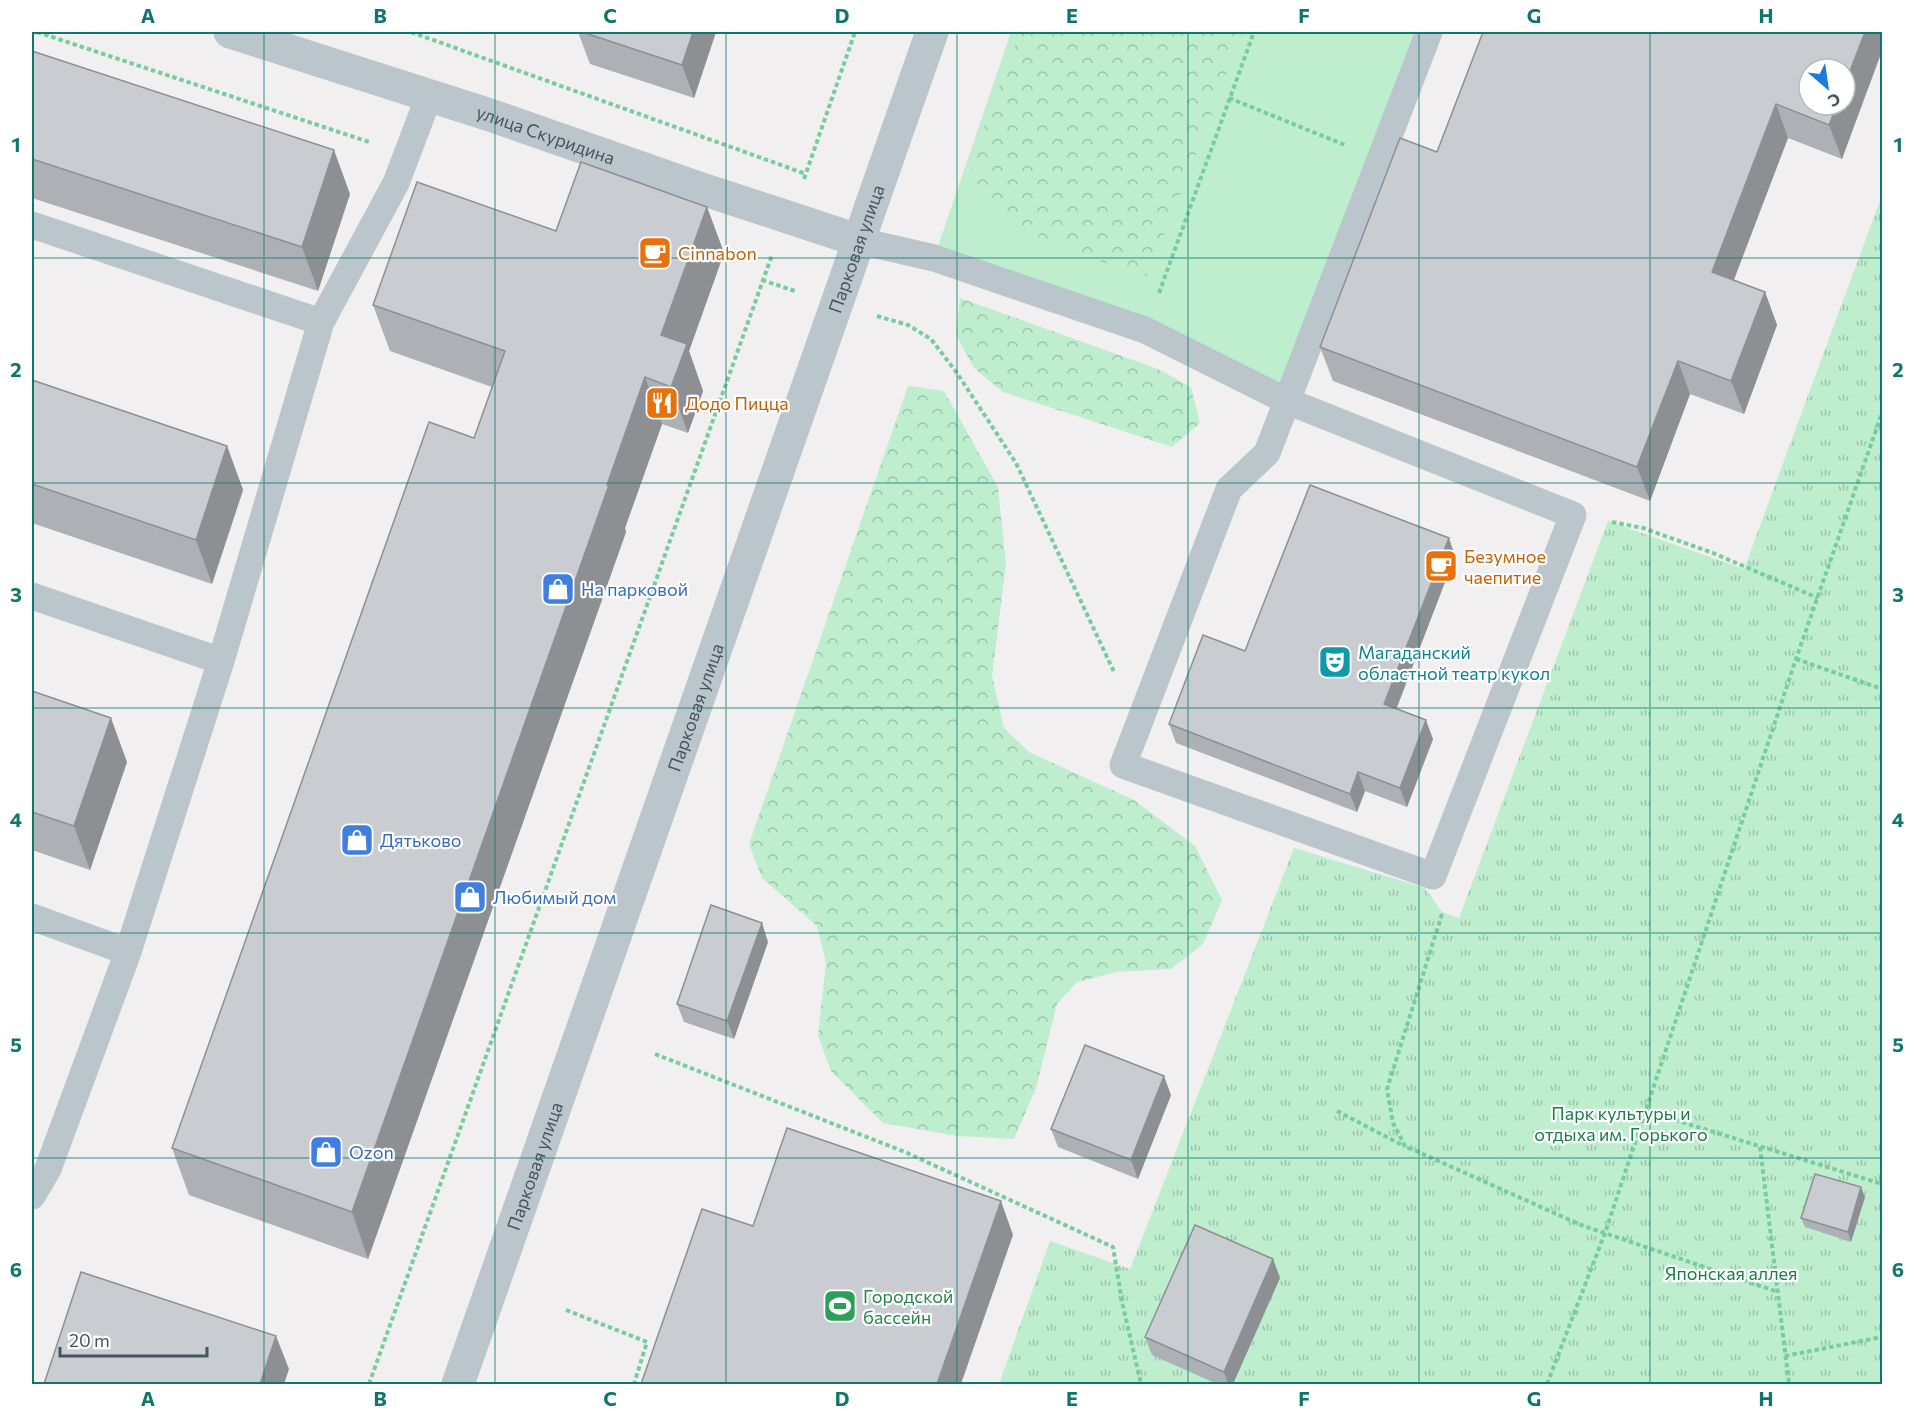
<svg xmlns="http://www.w3.org/2000/svg" width="1914" height="1416" viewBox="0 0 1914 1416" font-family="Commissioner,sans-serif">
<style>
.grass{fill:#bfeecf}
.forest{fill:url(#forest-crowns)}
.park{fill:url(#park-tufts)}
.lines{fill:none;stroke-linecap:round;stroke-linejoin:round}
.path{stroke:#78cc9e;stroke-width:4;stroke-dasharray:4.5 3;stroke-linecap:butt}
.lane{stroke:#bbc5cc;stroke-width:27}
.street{stroke:#bbc5cc;stroke-width:33}
.wall{fill:#adb0b5}
.shaded-wall{fill:#8d9093}
.building{fill:#c9cdd2;stroke:#8d9093;stroke-width:1.5}
.grid{fill:none;stroke:#0f766e;stroke-width:1.5;stroke-opacity:0.55}
.labels{text-anchor:middle;dominant-baseline:central;stroke-width:4.5;stroke-linejoin:round;paint-order:stroke}
.street-label{font-size:18px;fill:#48545d;stroke:#fff}
.food-label{font-size:18px;fill:#c56008;stroke:#fff;text-anchor:start}
.shop-label{font-size:18px;fill:#366cbe;stroke:#fff;text-anchor:start}
.culture-label{font-size:18px;fill:#0d838f;stroke:#fff;text-anchor:start}
.park-label{font-size:18px;fill:#197d46;stroke:#fff}
.leisure-label{font-size:18px;fill:#27864d;stroke:#fff;text-anchor:start}
.neatline{fill:none;stroke:#0f766e;stroke-width:2}
.grid-label{font-size:20px;text-anchor:middle;font-weight:bold;fill:#0f766e}
</style>
<defs>
<pattern id="forest-crowns" width="20" height="18" patternUnits="userSpaceOnUse" patternTransform="scale(1.5)"><rect width="20" height="18" fill="#bfeecf"/><path d="M2 6a3 3 0 1 1 6 0M12 15a3 3 0 1 1 6 0" fill="none" stroke="#9dc3ab"/></pattern>
<pattern id="park-tufts" width="24" height="20" patternUnits="userSpaceOnUse" patternTransform="scale(1.5)"><rect width="24" height="20" fill="#bfeecf"/><path d="M3 7l-1-3M5 7V3M7 7l1-3M15 17l-1-3M17 17v-4M19 17l1-3" fill="none" stroke="#9dc3ab"/></pattern>
</defs>
<rect width="100%" height="100%" fill="#f2eff0"/>
<!-- grass -->
<path class="grass" d="M1011,32H1429L1287,401L934,258Z"/>
<!-- forest -->
<path class="forest" d="M1020,32H1243L1192,165L1147,276L1074,253L1003,221L975,197L971,161Z
M960,298L1158,369L1191,387L1200,423L1172,447L1003,392L974,368L956,335Z
M908,386L944,391L998,487L1006,564L992,676L1004,728L1029,752L1134,800L1195,846L1222,900L1203,944L1171,969L1117,972L1077,982L1057,1004L1036,1088L1014,1139L957,1136L883,1123L831,1071L818,1036L826,963L817,926L762,878L749,844Z"/>
<!-- park -->
<path class="park" d="M1882,195V1384H999L1050,1241L1130,1269L1294,848L1425,888L1442,912L1459,918L1608,521L1744,569Z"/>
<g class="lines">
<!-- path -->
<path class="path" d="M37,32L369,142
M411,32L806,174
M1229,98L1345,145
M804,179L855,32
M762,280L795,291
M1159,293L1254,32
M877,316L908,325L931,339L957,373L1016,463L1115,674
M1612,522L1643,528L1713,553L1818,598
M1796,659L1882,689
M1442,914L1387,1089L1393,1123L1405,1146L1581,1225L1778,1292
M655,1054L905,1152L1113,1247L1122,1302L1141,1384
M1337,1111L1404,1146
M1646,1111L1882,1184
M1760,1147L1789,1384
M566,1310L647,1342L634,1384
M1785,1356L1882,1337
M369,1384L772,255
M1547,1384L1605,1233L1796,659L1882,413"/>
<!-- lane -->
<path class="lane" d="M32,225L321,322
M860,241L934,258L1145,330L1287,401L1429,32
M1287,401L1573,515L1433,876L1123,765L1229,489L1267,453Z
M32,596L221,661
M32,917L128,952
M32,1196L48,1169L128,952L221,661L321,322L396,183L429,96"/>
<!-- street -->
<g class="street">
<path id="s1" d="M230,32L490,115L696,187L860,241"/>
<path id="s2" d="M458,1384L932,32"/>
</g>
</g>
<!-- wall -->
<path class="wall" d="M578,32H716L694,98L590,64Z
M1882,32L1842,159L1788,138L1734,280L1765,292L1777,325L1744,414L1690,394L1650,501L1333,381L1320,347L1437,152Z
M32,51L350,194L318,291L32,198Z
M707,207L724,253L689,351L703,391L688,433L662,424L625,528L626,532L368,1259L189,1195L172,1148L474,438L492,387L390,351L373,305L556,231Z
M32,380L227,446L243,490L212,584L32,523Z
M1455,556L1396,709L1433,739L1407,807L1365,791L1357,812L1176,743L1169,724L1245,651Z
M32,691L127,762L90,870L32,850Z
M768,942L734,1039L684,1022L677,1004Z
M1171,1095L1138,1179L1058,1147L1051,1129Z
M1865,1197L1851,1242L1805,1227L1801,1218Z
M1273,1259L1280,1278L1233,1384H1217L1152,1355L1145,1337Z"/>
<!-- shaded-wall -->
<path class="shaded-wall" d="M693,32H716L694,98L682,65Z
M1865,32H1882V51L1842,159L1829,125L1837,105H1845V84Z
M1776,104L1788,138L1724,305L1712,272Z
M334,150L350,194L318,291L302,247Z
M707,207L724,253L689,351L703,391L688,433L671,387L661,335Z
M1765,292L1777,325L1744,414L1731,381Z
M1678,361L1690,394L1650,501L1637,467Z
M645,377L662,424L625,528L626,532L368,1259L352,1212Z
M227,446L243,490L212,584L196,540Z
M1449,538L1455,556L1391,723L1384,704Z
M111,718L127,762L90,870L74,826Z
M1426,720L1433,739L1407,807L1400,788Z
M1358,772L1365,791L1357,812L1350,794Z
M762,923L768,942L734,1039L727,1021Z
M1164,1076L1171,1095L1138,1179L1131,1160Z
M1861,1187L1865,1197L1851,1242L1848,1232Z
M1001,1201L1013,1235L961,1384H937Z
M1273,1259L1280,1278L1233,1384H1228L1224,1372Z
M276,1336L289,1369L284,1384H260Z"/>
<!-- building -->
<path class="building" d="M582,32H693L682,65Z
M1483,32H1865L1845,84V69H1809V105H1837L1829,125L1776,104L1712,272L1765,292L1731,381L1678,361L1637,467L1320,347L1400,138L1437,152Z
M32,51L334,150L302,247L32,159Z
M581,162L707,207L661,335L687,344L671,387L645,377L607,485H609L352,1212L172,1148L429,422L474,438L505,351L373,305L417,182L556,231Z
M32,380L227,446L196,540L32,484Z
M1310,485L1449,538L1384,704L1426,720L1400,788L1358,772L1350,794L1169,724L1203,635L1245,651Z
M32,691L111,718L74,826L32,812Z
M711,905L762,923L727,1021L677,1004Z
M1085,1045L1164,1076L1131,1160L1051,1129Z
M787,1128L1001,1201L937,1384H641L702,1209L753,1226Z
M1815,1174L1861,1187L1848,1232L1801,1218Z
M1195,1225L1273,1259L1224,1372L1145,1337Z
M81,1272L276,1336L260,1384H44Z"/>
<!-- grid -->
<path class="grid" d="M264,32V1384M495,32V1384M726,32V1384M957,32V1384M1188,32V1384M1419,32V1384M1650,32V1384M32,258H1882M32,483H1882M32,708H1882M32,933H1882M32,1158H1882"/>
<!-- icons -->
<defs>
<symbol id="cafe-square" viewBox="-11 -11 22 22"><rect x="-9" y="-9" width="18" height="18" rx="4" fill="#e8710a" stroke="#fff"/><path d="M-5.5-4.5H6V0H3Q3 3.5 0 3.5H-2.5Q-5.5 3.5-5.5 0ZM3-3.2v2h1.7v-2ZM-6 4.5H4V6H-6Z" fill="#fff"/></symbol>
<symbol id="restaurant-square" viewBox="-11 -11 22 22"><rect x="-9" y="-9" width="18" height="18" rx="4" fill="#e8710a" stroke="#fff"/><path d="M-5-6h1v4h1v-4h1v4h1v-4h1v5L-1.5 .5V6h-2V.5L-5-1ZM5-6V6H3V1.5H1.5Q1.5-4 5-6Z" fill="#fff"/></symbol>
<symbol id="shop-square" viewBox="-11 -11 22 22"><rect x="-9" y="-9" width="18" height="18" rx="4" fill="#3f7fe0" stroke="#fff"/><path d="M-5-2.5h2.3a2.7 3.5 0 0 1 5.4 0H5L5.5 6h-11ZM-1.5-2.5h3a1.5 2.3 0 0 0-3 0Z" fill="#fff"/></symbol>
<symbol id="theatre-square" viewBox="-11 -11 22 22"><rect x="-9" y="-9" width="18" height="18" rx="4" fill="#0f9aa8" stroke="#fff"/><path d="M-5-5.5Q0-4 5-5.5V0Q5 5 0 6Q-5 5-5 0ZM-3.3-2.5H-1v1.5H-3.3ZM1-2.5H3.3v1.5H1ZM-2.8 1Q0 5.5 2.8 1Z" fill="#fff"/></symbol>
<symbol id="stadium-square" viewBox="-11 -11 22 22"><rect x="-9" y="-9" width="18" height="18" rx="4" fill="#2e9e5b" stroke="#fff"/><path d="M0-5a6.5 5 0 1 0 0 10a6.5 5 0 1 0 0-10ZM-3.5-1.8h7v3.6h-7Z" fill="#fff"/></symbol>
</defs>
<g fill-rule="evenodd">
<use href="#cafe-square" x="636" y="234" width="38" height="38"/>
<use href="#restaurant-square" x="643" y="384" width="38" height="38"/>
<use href="#cafe-square" x="1422" y="547" width="38" height="38"/>
<use href="#shop-square" x="539" y="570" width="38" height="38"/>
<use href="#theatre-square" x="1316" y="643" width="38" height="38"/>
<use href="#shop-square" x="338" y="821" width="38" height="38"/>
<use href="#shop-square" x="451" y="878" width="38" height="38"/>
<use href="#shop-square" x="307" y="1133" width="38" height="38"/>
<use href="#stadium-square" x="821" y="1287" width="38" height="38"/>
</g>
<g class="labels">
<!-- street labels -->
<g class="street-label">
<text stroke="none"><textPath href="#s1" startOffset="332">улица Скуридина</textPath></text>
<text stroke="none"><textPath href="#s2" startOffset="1203">Парковая улица</textPath></text>
<text stroke="none"><textPath href="#s2" startOffset="717">Парковая улица</textPath></text>
<text stroke="none"><textPath href="#s2" startOffset="231">Парковая улица</textPath></text>
</g>
<!-- food labels -->
<g class="food-label">
<text x="678" y="253">Cinnabon</text>
<text x="685" y="403">Додо Пицца</text>
<text x="1464" y="556">Безумное<tspan x="1464" dy="21">чаепитие</tspan></text>
</g>
<!-- shop labels -->
<g class="shop-label">
<text x="581" y="589">На парковой</text>
<text x="380" y="840">Дятьково</text>
<text x="493" y="897">Любимый дом</text>
<text x="349" y="1152">Ozon</text>
</g>
<!-- culture labels -->
<g class="culture-label">
<text x="1358" y="652">Магаданский<tspan x="1358" dy="21">областной театр кукол</tspan></text>
</g>
<!-- park labels -->
<g class="park-label">
<text x="1621" y="1113">Парк культуры и<tspan x="1621" dy="21">отдыха им. Горького</tspan></text>
<text x="1731" y="1273">Японская аллея</text>
</g>
<!-- leisure labels -->
<g class="leisure-label">
<text x="863" y="1296">Городской<tspan x="863" dy="21">бассейн</tspan></text>
</g>
</g>
<!-- border -->
<rect width="1914" height="1416" fill="none" stroke="#ffffff" stroke-width="66"/>
<!-- north arrow -->
<g transform="translate(1827 87) rotate(151)"><circle r="28" fill="#ffffff" stroke="#b6bbbe" stroke-width="1.5"/>
<path d="M0-4.5L10 22L0 15L-10 22Z" fill="#1d7bdf"/>
<text y="-9" font-size="16" font-weight="bold" text-anchor="middle" fill="#48545d">С</text>
</g>
<!-- scale -->
<path d="M60 1347v9h147v-9" fill="none" stroke="#48545d" stroke-width="3"/>
<text x="69" y="1347" font-size="18" fill="#48545d" stroke="#ffffff" stroke-width="4.5" paint-order="stroke">20 m</text>
<rect x="33" y="33" width="1848" height="1350" class="neatline"/>
<g class="grid-label">
<text x="148" y="23">A</text>
<text x="380" y="23">B</text>
<text x="610" y="23">C</text>
<text x="842" y="23">D</text>
<text x="1072" y="23">E</text>
<text x="1304" y="23">F</text>
<text x="1534" y="23">G</text>
<text x="1766" y="23">H</text>
<text x="16" y="152">1</text>
<text x="1898" y="152">1</text>
<text x="16" y="377">2</text>
<text x="1898" y="377">2</text>
<text x="16" y="602">3</text>
<text x="1898" y="602">3</text>
<text x="16" y="827">4</text>
<text x="1898" y="827">4</text>
<text x="16" y="1052">5</text>
<text x="1898" y="1052">5</text>
<text x="16" y="1277">6</text>
<text x="1898" y="1277">6</text>
<text x="148" y="1406">A</text>
<text x="380" y="1406">B</text>
<text x="610" y="1406">C</text>
<text x="842" y="1406">D</text>
<text x="1072" y="1406">E</text>
<text x="1304" y="1406">F</text>
<text x="1534" y="1406">G</text>
<text x="1766" y="1406">H</text>
</g>
</svg>
